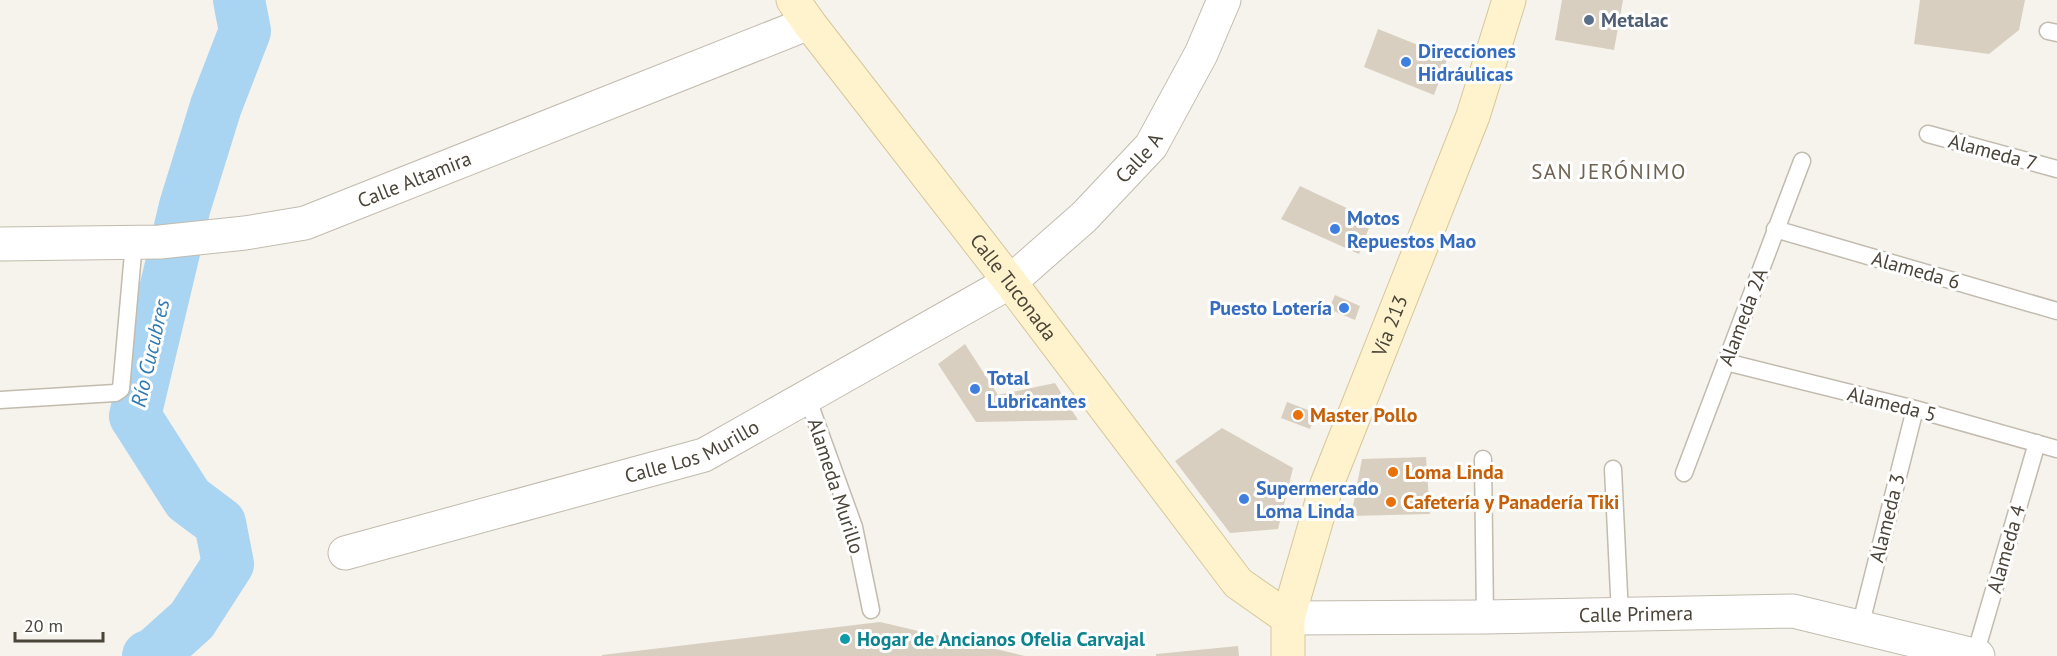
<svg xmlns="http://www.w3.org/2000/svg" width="2057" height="656" viewBox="0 0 2057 656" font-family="'PT Sans',sans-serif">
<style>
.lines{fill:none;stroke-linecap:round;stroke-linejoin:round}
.river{stroke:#a9d4f2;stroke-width:52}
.building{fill:#d8cfc1}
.lane-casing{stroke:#c2bbae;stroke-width:19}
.street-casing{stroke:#c2bbae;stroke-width:35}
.secondary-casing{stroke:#d6c79b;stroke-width:35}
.lane{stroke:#fff;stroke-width:16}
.street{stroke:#fff;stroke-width:33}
.secondary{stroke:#fff3cd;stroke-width:33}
.service-dot{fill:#5c6f8a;stroke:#fff;stroke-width:2}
.shop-dot{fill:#3f7fe0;stroke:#fff;stroke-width:2}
.food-dot{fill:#e8710a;stroke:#fff;stroke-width:2}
.culture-dot{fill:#0f9aa8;stroke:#fff;stroke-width:2}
.labels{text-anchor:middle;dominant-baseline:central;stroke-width:6;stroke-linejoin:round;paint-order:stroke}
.service-label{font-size:20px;font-weight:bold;fill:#4e5e75;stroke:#fff;text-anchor:start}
.shop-label{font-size:20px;font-weight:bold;fill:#366cbe;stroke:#fff;text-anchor:start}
.street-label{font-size:20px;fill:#4b4439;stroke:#fff}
.food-label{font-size:20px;font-weight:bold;fill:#c56008;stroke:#fff;text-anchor:start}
.culture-label{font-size:20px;font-weight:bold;fill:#0d838f;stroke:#fff;text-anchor:start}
.neighbourhood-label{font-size:21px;letter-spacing:1.5px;fill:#6e6250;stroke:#fff}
.water-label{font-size:21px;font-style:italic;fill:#2e7ab2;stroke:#fff}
</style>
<rect width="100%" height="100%" fill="#f6f3ec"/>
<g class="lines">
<!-- river -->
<path class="river" d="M148,656L153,655L192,620L228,564L220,523L188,499L135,416L185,206L216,106L245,31L239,0"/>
</g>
<!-- building -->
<path class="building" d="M1562,0H1623L1614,50L1555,40Z
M1920,0H2025L2019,30L1989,54L1914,44Z
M1378,29L1448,57L1434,95L1364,67Z
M1300,186L1372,220L1359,254L1281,219Z
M1335,295L1360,306L1355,320L1329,309Z
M965,344L998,395L1055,383L1078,420L976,422L938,364Z
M1287,402L1316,413L1310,429L1281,418Z
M1222,428L1293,468L1278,529L1230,533L1175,461Z
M1426,457L1430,514L1351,516L1362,459Z
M880,622L1025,656H602V655Z
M1238,646L1239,656H1156V654Z"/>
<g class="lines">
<defs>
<path id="lane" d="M2048,31L2057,33
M1928,134L2057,169
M1775,229L2057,311
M1726,362L1915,409L2057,449
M807,397L854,527L871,610
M0,400L115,393L121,389L134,242
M1483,459L1485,617
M1613,469L1620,615
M1684,473L1802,161
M1860,627L1915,409
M1975,655L2037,443"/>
<g id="street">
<path id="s1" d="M0,244L160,242L245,233L305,223L809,23"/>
<path id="s2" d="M345,553L704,455L1010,282L1084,217L1151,146L1201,54L1224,0"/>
<path id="s3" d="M1288,618L1485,617L1793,611L1978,656"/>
</g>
<g id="secondary">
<path id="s4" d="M793,0L809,23L1010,282L1238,583L1288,618"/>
<path id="s5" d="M1288,656V618L1327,484L1473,116L1509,0"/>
</g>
</defs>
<!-- lane casing -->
<use href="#lane" class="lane-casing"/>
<!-- street casing -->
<use href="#street" class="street-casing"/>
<!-- secondary casing -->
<use href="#secondary" class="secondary-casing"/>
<!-- lane -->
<use href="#lane" class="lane"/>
<!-- street -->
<use href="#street" class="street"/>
<!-- secondary -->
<use href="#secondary" class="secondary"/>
</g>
<!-- markers -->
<circle class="service-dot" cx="1589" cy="20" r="6"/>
<g class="shop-dot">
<circle cx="1406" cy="62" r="6"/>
<circle cx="1335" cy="229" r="6"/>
<circle cx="1344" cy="308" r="6"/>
<circle cx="975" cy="389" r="6"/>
<circle cx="1244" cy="499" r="6"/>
</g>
<g class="food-dot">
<circle cx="1298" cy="415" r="6"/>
<circle cx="1393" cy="472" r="6"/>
<circle cx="1391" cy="502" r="6"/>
</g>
<circle class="culture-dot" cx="845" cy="639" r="6"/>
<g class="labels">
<!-- service labels -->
<g class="service-label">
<text x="1601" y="20">Metalac</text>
</g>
<!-- shop labels -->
<g class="shop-label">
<text x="1418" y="51">Direcciones<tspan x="1418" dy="23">Hidráulicas</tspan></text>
<text x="1347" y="218">Motos<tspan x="1347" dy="23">Repuestos Mao</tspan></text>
<text x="1332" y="308" text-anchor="end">Puesto Lotería</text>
<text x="987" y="378">Total<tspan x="987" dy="23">Lubricantes</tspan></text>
<text x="1256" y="488">Supermercado<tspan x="1256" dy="23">Loma Linda</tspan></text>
</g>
<!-- street labels -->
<g class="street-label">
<text transform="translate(1993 152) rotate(15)">Alameda 7</text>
<text stroke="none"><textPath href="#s2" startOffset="903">Calle A</textPath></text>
<text stroke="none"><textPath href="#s1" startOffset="424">Calle Altamira</textPath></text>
<text transform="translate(1916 270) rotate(16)">Alameda 6</text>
<text stroke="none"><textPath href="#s4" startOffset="362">Calle Tuconada</textPath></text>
<text transform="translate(1743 317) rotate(-69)">Alameda 2A</text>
<text stroke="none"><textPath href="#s5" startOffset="348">Vía 213</textPath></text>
<text transform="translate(1892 404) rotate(14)">Alameda 5</text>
<text stroke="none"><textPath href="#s2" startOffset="362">Calle Los Murillo</textPath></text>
<text transform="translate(836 486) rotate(72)">Alameda Murillo</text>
<text transform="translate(1887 518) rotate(-76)">Alameda 3</text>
<text transform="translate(2006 549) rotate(-74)">Alameda 4</text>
<text stroke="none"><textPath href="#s3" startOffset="348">Calle Primera</textPath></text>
</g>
<!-- food labels -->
<g class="food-label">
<text x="1310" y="415">Master Pollo</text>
<text x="1405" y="472">Loma Linda</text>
<text x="1403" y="502">Cafetería y Panadería Tiki</text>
</g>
<!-- culture labels -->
<g class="culture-label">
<text x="857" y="639">Hogar de Ancianos Ofelia Carvajal</text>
</g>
<!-- neighbourhood labels -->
<g class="neighbourhood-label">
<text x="1609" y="171">SAN JERÓNIMO</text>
</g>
<!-- water labels -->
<g class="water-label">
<text transform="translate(150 353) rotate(-77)">Río Cucubres</text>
</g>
</g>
<!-- scale -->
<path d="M15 632v9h88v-9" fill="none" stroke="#4b4439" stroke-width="3"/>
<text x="24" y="632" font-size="18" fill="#4b4439" stroke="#ffffff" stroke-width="4.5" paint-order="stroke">20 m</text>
</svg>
